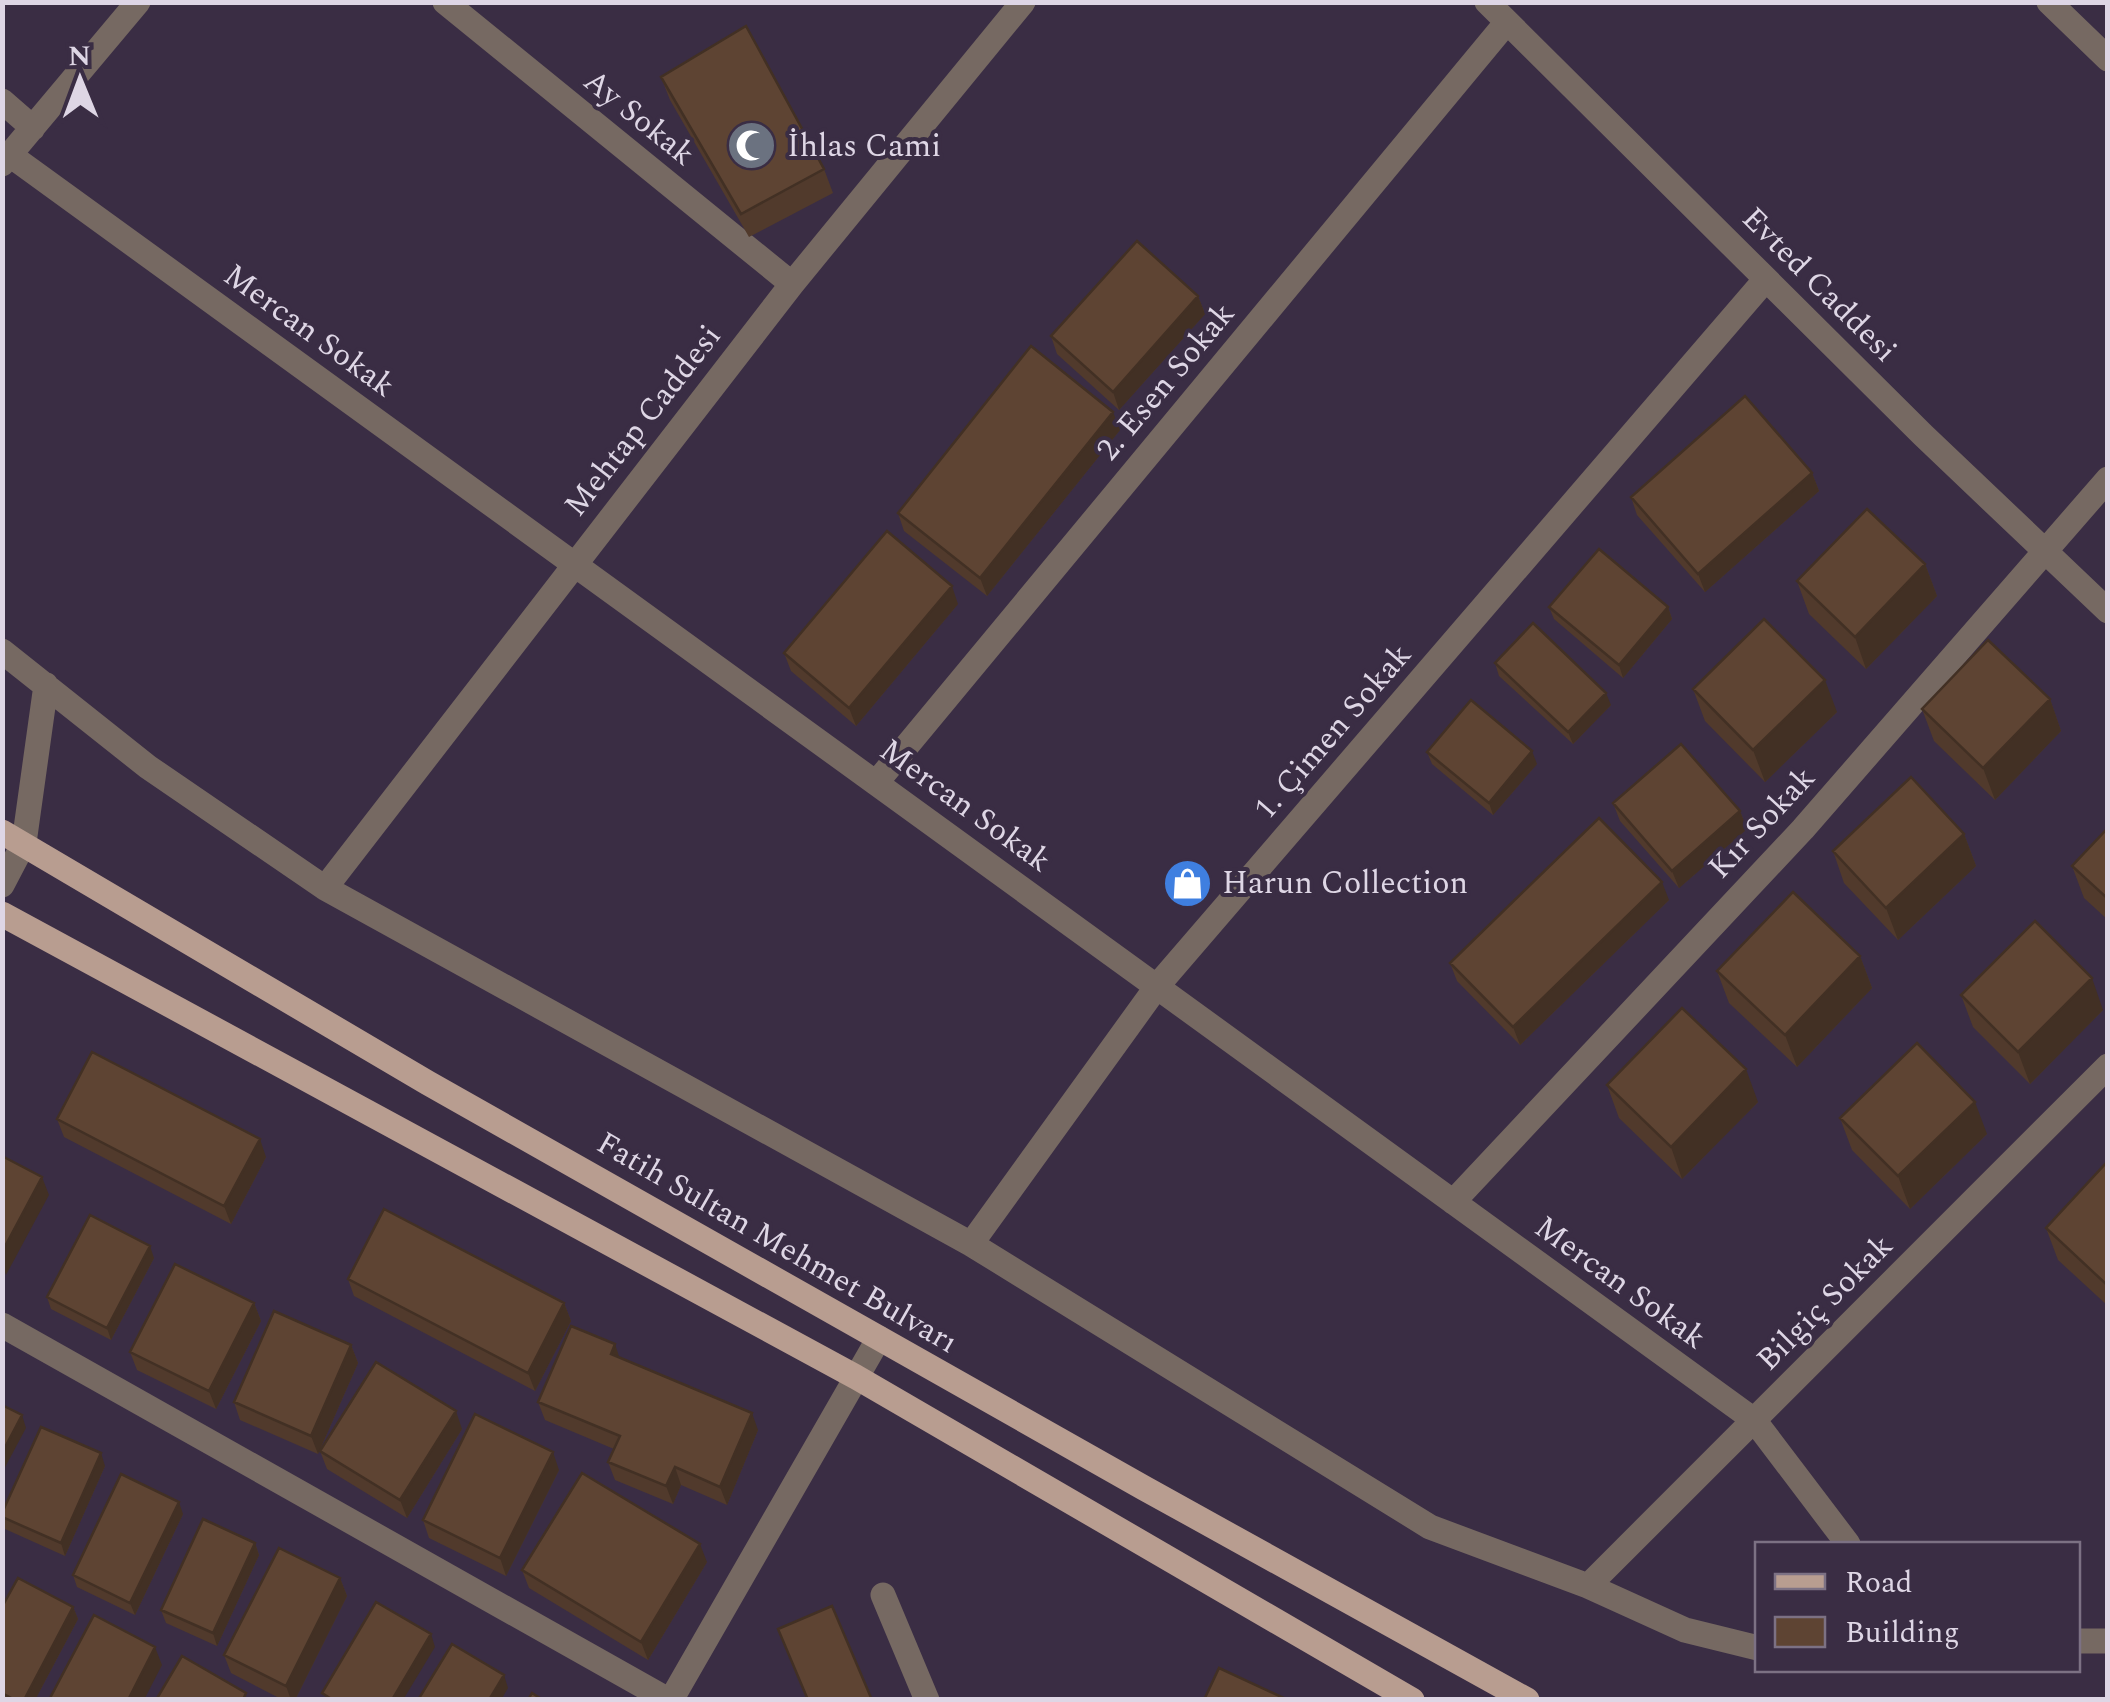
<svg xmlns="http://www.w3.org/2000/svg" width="2110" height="1702" viewBox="0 0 2110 1702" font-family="Spectral,serif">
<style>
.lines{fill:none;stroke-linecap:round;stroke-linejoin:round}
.minor{stroke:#766962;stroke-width:25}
.major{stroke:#b89d90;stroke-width:25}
.wall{fill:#513a2c}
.shaded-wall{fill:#423024}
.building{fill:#5e4433;stroke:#423024;stroke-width:2.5}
.labels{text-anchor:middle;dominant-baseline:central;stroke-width:8;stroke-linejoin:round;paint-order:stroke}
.street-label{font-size:32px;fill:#ded6e5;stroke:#3a2d44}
.poi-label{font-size:32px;fill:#ded6e5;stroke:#3a2d44;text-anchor:start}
</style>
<rect width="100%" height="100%" fill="#3a2d44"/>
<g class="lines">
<!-- minor -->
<path class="minor" d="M445,2L792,284
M1487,2L1923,435L2108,611
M2049,2L2108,59
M2,101L33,128
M10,155L1754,1420L1848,1544
M2,164L138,2
M2,651L148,767L325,888L971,1244L1430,1527L1588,1586L1685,1630L1758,1648
M876,783L1507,22
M2,885L24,843L46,685
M325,888L792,284L1023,2
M1453,1202L1803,829L2108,479
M971,1244L1158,985L1766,279
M2,1325L668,1700
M1588,1586L2108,1066
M883,1595L927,1700
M2078,1641H2108
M671,1700L879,1338"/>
<!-- major -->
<path class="major" d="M2,832L428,1083L1144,1488L1527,1700
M2,914L856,1377L1412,1700"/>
</g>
<!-- wall -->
<path class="wall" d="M661,77L824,169L833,193L749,237L670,100Z
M1198,296L1205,314L1119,410L1057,354L1051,336Z
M1120,430L987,596L904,531L898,513Z
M1812,473L1819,491L1705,592L1637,515L1631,497Z
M1925,564L1937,596L1866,669L1809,614L1797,581Z
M958,604L856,726L791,671L784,653Z
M1549,607H1668L1672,619L1623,678L1554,619Z
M1495,663L1611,705L1573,744L1499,676Z
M1693,689L1837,712L1765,782L1705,721Z
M2050,699L2061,731L1995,800L1934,741L1922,709Z
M1427,752L1537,764L1493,815L1432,764Z
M1613,803L1740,811L1747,829L1679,888L1620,821Z
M2108,828V920L2084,898L2072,866Z
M1964,834L1976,866L1898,940L1844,883L1833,851Z
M1669,900L1520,1045L1457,981L1450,963Z
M1860,956L1872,988L1797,1067L1729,1003L1717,971Z
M1961,995L2103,1010L2030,1084L1973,1027Z
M1607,1085L1758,1102L1682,1179L1619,1118Z
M1840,1118L1987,1134L1910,1209L1852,1150Z
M57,1119L266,1157L231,1224L64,1137Z
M2108,1161V1306L2058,1260L2046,1228Z
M154,1258L111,1340L51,1309L47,1297Z
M348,1279L564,1303L571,1321L535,1391L354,1296Z
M254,1303L261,1321L216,1409L137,1370L130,1352Z
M351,1345L358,1363L318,1454L240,1420L234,1402Z
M620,1357L758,1430L727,1505L681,1485L673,1504L615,1480L608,1462L614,1449L545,1420L538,1402Z
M462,1429L407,1518L327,1469L320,1451Z
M105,1466L65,1556L5,1529L2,1521V1513Z
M559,1470L506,1576L429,1538L423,1520Z
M183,1514L135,1615L77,1587L73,1575Z
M255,1543L259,1555L217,1646L166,1623L161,1610Z
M707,1562L648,1660L529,1588L522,1570Z
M340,1578L347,1596L295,1700H283L231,1673L224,1655Z
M2,1607H73L78,1619L35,1700H2Z"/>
<!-- shaded-wall -->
<path class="shaded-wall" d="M1198,296L1205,314L1119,410L1113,392Z
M1113,412L1120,430L987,596L980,578Z
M1812,473L1819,491L1705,592L1698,574Z
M1925,564L1937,596L1866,669L1855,637Z
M952,586L958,604L856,726L849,708Z
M1668,607L1672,619L1623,678L1619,665Z
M1825,680L1837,712L1765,782L1753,750Z
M1606,693L1611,705L1573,744L1568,732Z
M2050,699L2061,731L1995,800L1983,768Z
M1532,751L1537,764L1493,815L1489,803Z
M1740,811L1747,829L1679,888L1672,871Z
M1964,834L1976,866L1898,940L1886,908Z
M1662,882L1669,900L1520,1045L1513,1027Z
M1860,956L1872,988L1797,1067L1785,1035Z
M2092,978L2103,1010L2030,1084L2018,1052Z
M1746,1069L1758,1102L1682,1179L1671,1147Z
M1975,1102L1987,1134L1910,1209L1898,1176Z
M260,1139L266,1157L231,1224L224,1206Z
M42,1177L49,1195L6,1275L2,1265V1252Z
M150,1246L154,1258L111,1340L107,1328Z
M254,1303L261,1321L216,1409L209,1391Z
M564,1303L571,1321L535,1391L528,1373Z
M615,1344L621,1362L611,1354Z
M351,1345L358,1363L318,1454L311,1436Z
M456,1411L462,1429L407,1518L400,1500Z
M752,1413L758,1430L727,1505L720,1487Z
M22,1415L26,1428L2,1473V1453Z
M553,1452L559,1470L506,1576L500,1558Z
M101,1453L105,1466L65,1556L61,1543Z
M675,1467L681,1485L673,1504L666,1486Z
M179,1502L183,1514L135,1615L130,1603Z
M255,1543L259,1555L217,1646L213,1633Z
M700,1544L707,1562L648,1660L641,1642Z
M340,1578L347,1596L295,1700H291L286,1686Z
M73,1607L78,1619L35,1700H24Z
M431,1634L435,1647L403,1700H392Z
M155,1647L162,1665L144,1700H128Z
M504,1675L508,1688L501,1700H489Z"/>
<!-- building -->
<path class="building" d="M746,26L824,169L741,214L661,77Z
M1137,241L1198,296L1113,392L1051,336Z
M1031,346L1113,412L980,578L898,513Z
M1745,396L1812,473L1698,574L1631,497Z
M1867,509L1925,564L1855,637L1797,581Z
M887,531L952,586L849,708L784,653Z
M1599,549L1668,607L1619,665L1549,607Z
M1764,619L1825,680L1753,750L1693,689Z
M1533,623L1606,693L1568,732L1495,663Z
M1988,640L2050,699L1983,768L1922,709Z
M1471,700L1532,751L1489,803L1427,752Z
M1681,744L1740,811L1672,871L1613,803Z
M1911,777L1964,834L1886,908L1833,851Z
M1599,818L1662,882L1513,1027L1450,963Z
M2108,828V899L2072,866Z
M1793,892L1860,956L1785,1035L1717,971Z
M2035,921L2092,978L2018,1052L1961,995Z
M1682,1008L1746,1069L1671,1147L1607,1085Z
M1917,1043L1975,1102L1898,1176L1840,1118Z
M92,1052L260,1139L224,1206L57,1119Z
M2,1156L42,1177L2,1252Z
M2108,1161V1283L2106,1284L2046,1228Z
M384,1209L564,1303L528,1373L348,1279Z
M90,1215L150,1246L107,1328L47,1297Z
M175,1264L254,1303L209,1391L130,1352Z
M274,1311L351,1345L311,1436L234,1402Z
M571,1326L615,1344L611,1354L752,1413L720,1487L675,1467L666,1486L608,1462L620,1436L538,1402Z
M376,1362L456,1411L400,1500L320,1451Z
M2,1405L22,1415L2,1453Z
M475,1414L553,1452L500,1558L423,1520Z
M41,1427L101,1453L61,1543L2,1517V1513Z
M582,1473L700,1544L641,1642L522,1570Z
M121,1474L179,1502L130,1603L73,1575Z
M203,1519L255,1543L213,1633L161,1610Z
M279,1548L340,1578L286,1686L224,1655Z
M18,1578L73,1607L24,1700H15L2,1693V1607Z
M376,1602L431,1634L392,1700H333L322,1693Z
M832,1606L872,1700H808L778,1629Z
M94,1615L155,1647L128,1700H49Z
M452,1644L504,1675L489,1700H418Z
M182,1656L246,1693L243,1700H156Z
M1219,1668L1288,1700H1204Z
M532,1693L543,1700H528Z"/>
<!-- icons -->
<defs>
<symbol id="mosque-disc" viewBox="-11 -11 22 22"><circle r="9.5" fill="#6b7280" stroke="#3a2d44"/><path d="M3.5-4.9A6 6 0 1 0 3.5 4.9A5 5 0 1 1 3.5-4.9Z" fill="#fff"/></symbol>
<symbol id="shop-disc" viewBox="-11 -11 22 22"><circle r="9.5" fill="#3f7fe0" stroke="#3a2d44"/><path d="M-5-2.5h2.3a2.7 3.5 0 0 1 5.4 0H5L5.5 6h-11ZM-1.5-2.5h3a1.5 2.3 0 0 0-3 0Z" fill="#fff"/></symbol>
</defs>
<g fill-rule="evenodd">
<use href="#mosque-disc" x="724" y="118" width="55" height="55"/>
<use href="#shop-disc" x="1160" y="856" width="55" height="55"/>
</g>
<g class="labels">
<!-- street labels -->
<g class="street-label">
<text transform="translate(639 118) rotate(39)">Ay Sokak</text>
<text transform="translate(1819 285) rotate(45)">Evted Caddesi</text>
<text transform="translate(309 331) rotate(36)">Mercan Sokak</text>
<text transform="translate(1166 382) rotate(-50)">2. Esen Sokak</text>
<text transform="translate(643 421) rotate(-52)">Mehtap Caddesi</text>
<text transform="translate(1333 732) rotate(-49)">1. Çimen Sokak</text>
<text transform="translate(965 806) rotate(36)">Mercan Sokak</text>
<text transform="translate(1762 823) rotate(-47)">Kır Sokak</text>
<text transform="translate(777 1243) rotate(30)">Fatih Sultan Mehmet Bulvarı</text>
<text transform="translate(1620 1283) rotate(36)">Mercan Sokak</text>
<text transform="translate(1825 1303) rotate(-45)">Bilgiç Sokak</text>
</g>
<!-- poi labels -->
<g class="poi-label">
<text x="787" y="146">İhlas Cami</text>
<text x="1222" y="883">Harun Collection</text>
</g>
</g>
<!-- border -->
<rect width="2110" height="1702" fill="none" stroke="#ded6e5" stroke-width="10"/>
<!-- legend -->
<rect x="1755" y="1542" width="325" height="130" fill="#3a2d44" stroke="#7c7184" stroke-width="2.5"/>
<rect x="1775" y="1574" width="50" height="15" fill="#b89d90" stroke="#7c7184" stroke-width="2.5"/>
<text x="1845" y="1592" font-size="30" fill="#ded6e5">Road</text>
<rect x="1775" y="1617" width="50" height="30" fill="#5e4433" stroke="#7c7184" stroke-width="2.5"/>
<text x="1845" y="1642" font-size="30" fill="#ded6e5">Building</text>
<!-- north arrow -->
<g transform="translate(80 80) rotate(359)" stroke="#3a2d44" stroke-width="8" paint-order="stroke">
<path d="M0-8L18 38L0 25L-18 38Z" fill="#ded6e5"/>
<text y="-15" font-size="28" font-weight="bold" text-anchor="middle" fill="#ded6e5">N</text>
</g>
</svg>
